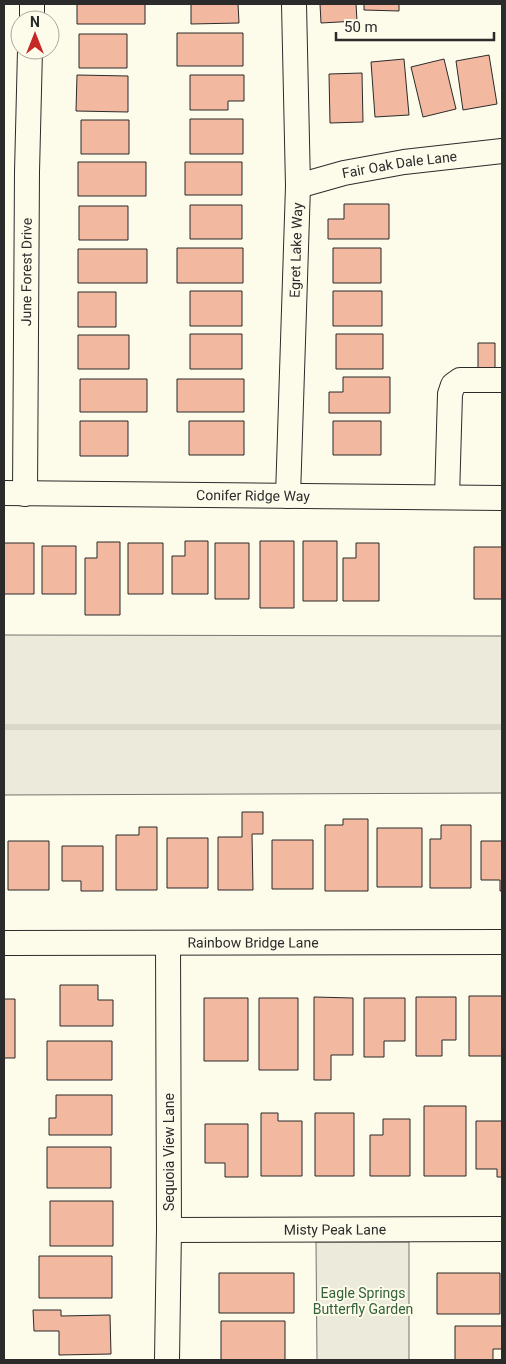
<svg xmlns="http://www.w3.org/2000/svg" width="506" height="1364" viewBox="0 0 506 1364" font-family="Roboto,sans-serif">
<style>
.green{fill:#ecebdb;stroke:#74746e}
.lines{fill:none;stroke-linecap:round;stroke-linejoin:round}
.stream{stroke:#d8d7c9;stroke-width:6}
.building{fill:#f2b8a0;stroke:#2b2b2b}
.minor-casing{stroke:#2b2b2b;stroke-width:26}
.minor{stroke:#fdfbea;stroke-width:24}
.labels{text-anchor:middle;dominant-baseline:central;stroke-width:4;stroke-linejoin:round;paint-order:stroke}
.street-label{font-size:14px;fill:#2b2b2b;stroke:#fdfbea}
.park-label{font-size:14px;fill:#34623c;stroke:#fdfbea}
</style>
<rect width="100%" height="100%" fill="#fdfbea"/>
<!-- green -->
<path class="green" d="M4,635L502,636V793L4,795Z
M316,1242H409V1360H317Z"/>
<g class="lines">
<!-- stream -->
<path class="stream" d="M4,727H502"/>
</g>
<!-- building -->
<path class="building" d="M77,4H145V24H77Z
M191,4H238L239,23L191,24Z
M320,4H356L357,21L321,23Z
M364,4H399V11L364,10Z
M177,33H243V66H177Z
M79,34H127V68H79Z
M489,55L497,104L463,110L456,61Z
M404,59L409,115L375,117L371,62Z
M444,59L456,109L423,117L411,67Z
M362,73L363,122L330,123L329,74Z
M77,75L128,76V112L76,111Z
M190,75H244V101H228V110H190Z
M190,119H243V154H190Z
M81,120H129V154H81Z
M78,162H146V196H78Z
M185,162H242V195H185Z
M344,204H389V239H328V219H344Z
M190,205H242V239H190Z
M79,206H128V240H79Z
M177,248H243V283H177Z
M333,248H381V283H333Z
M78,249H147V283H78Z
M190,291H242V326H190Z
M333,291H382V326H333Z
M78,292H116V327H78Z
M190,334H242V369H190Z
M336,334H383V369H336Z
M78,335H129V369H78Z
M478,343H495V369H478Z
M343,377H390V413H329V392H343Z
M80,379H147V412H80Z
M177,379H244V412H177Z
M80,421H128V456H80Z
M189,421H244V455H189Z
M333,421H381V455H333Z
M185,541H208V594H172V556H185Z
M260,541H294V608H260Z
M303,541H337V601H303Z
M97,542H120V615H85V558H97Z
M4,543H34V594H4Z
M128,543H163V594H128Z
M215,543H249V599H215Z
M356,543H379V601H343V558H356Z
M42,546H76V594H42Z
M474,547H502V599H474Z
M242,812H263V834H252L253,890H218V837H242Z
M343,819H368V891H325V825H343Z
M441,825H471V888H430V839H441Z
M139,827H157V890H116V835H139Z
M377,828H422V887H377Z
M167,838H208V888H167Z
M272,840H313V889H272Z
M8,841H49V890H8Z
M481,841H502V891H500V880H481Z
M62,846H103V891H81V881H62Z
M60,985H98V1000H113V1026H60Z
M469,996H502V1056H469Z
M314,997L353,998V1055H331V1080H314Z
M416,997H456V1040H442V1056H416Z
M204,998H248V1061H204Z
M259,998H298V1070H259Z
M364,998H405V1041H384V1057H364Z
M4,999H15V1058H4Z
M47,1041H112V1080H47Z
M56,1095H112V1135H49V1118H56Z
M424,1106H466V1176H424Z
M261,1113H278V1121H302V1176H261Z
M315,1113H354V1176H315Z
M383,1119H410V1176H370V1135H383Z
M476,1121H502V1177H497V1169H476Z
M205,1124H248V1177H225V1163H205Z
M47,1147H111V1188H47Z
M50,1201H113V1246H50Z
M39,1256H112V1298H39Z
M219,1273H294V1313H219Z
M437,1273H500V1314H437Z
M33,1310H61V1316L110,1315L111,1354L59,1355V1331H34Z
M221,1321H285V1360H221Z
M455,1326H502V1349H493V1360H455Z"/>
<g class="lines">
<defs>
<g id="minor">
<path d="M32,20V4"/>
<path id="s1" d="M298,186L344,173L404,162L502,151"/>
<path id="s2" d="M4,493L502,498"/>
<path id="s3" d="M25,494L27,172L30,50"/>
<path id="s4" d="M288,496L298,186L294,4"/>
<path d="M447,497L450,394L453,385L460,380H502"/>
<path id="s5" d="M4,943L502,942"/>
<path id="s6" d="M169,1230L502,1229"/>
<path d="M167,1360L169,1230L168,943"/>
</g>
</defs>
<!-- minor casing -->
<use href="#minor" class="minor-casing"/>
<!-- minor -->
<use href="#minor" class="minor"/>
</g>
<g class="labels">
<!-- street labels -->
<g class="street-label">
<text stroke="none"><textPath href="#s1" startOffset="104">Fair Oak Dale Lane</textPath></text>
<text stroke="none"><textPath href="#s4" startOffset="246">Egret Lake Way</textPath></text>
<text stroke="none"><textPath href="#s3" startOffset="222">June Forest Drive</textPath></text>
<text stroke="none"><textPath href="#s2" startOffset="249">Conifer Ridge Way</textPath></text>
<text stroke="none"><textPath href="#s5" startOffset="249">Rainbow Bridge Lane</textPath></text>
<text transform="translate(169 1152) rotate(-90)">Sequoia View Lane</text>
<text stroke="none"><textPath href="#s6" startOffset="166">Misty Peak Lane</textPath></text>
</g>
<!-- park labels -->
<g class="park-label">
<text x="363" y="1293">Eagle Springs<tspan x="363" dy="16">Butterfly Garden</tspan></text>
</g>
</g>
<!-- border -->
<rect width="506" height="1364" fill="none" stroke="#2b2b2b" stroke-width="10"/>
<!-- north arrow -->
<g transform="translate(35 35)"><circle r="24" fill="#fdfbea" stroke="#a9a89e"/>
<path d="M0-4L9 19L0 12L-9 19Z" fill="#c62828"/>
<text y="-8" font-size="14" font-weight="bold" text-anchor="middle" fill="#2b2b2b">N</text>
</g>
<!-- scale -->
<path d="M336 32v8h158v-8" fill="none" stroke="#2b2b2b" stroke-width="2.5"/>
<text x="344" y="32" font-size="15" fill="#2b2b2b" stroke="#fdfbea" stroke-width="4" paint-order="stroke">50 m</text>
</svg>
